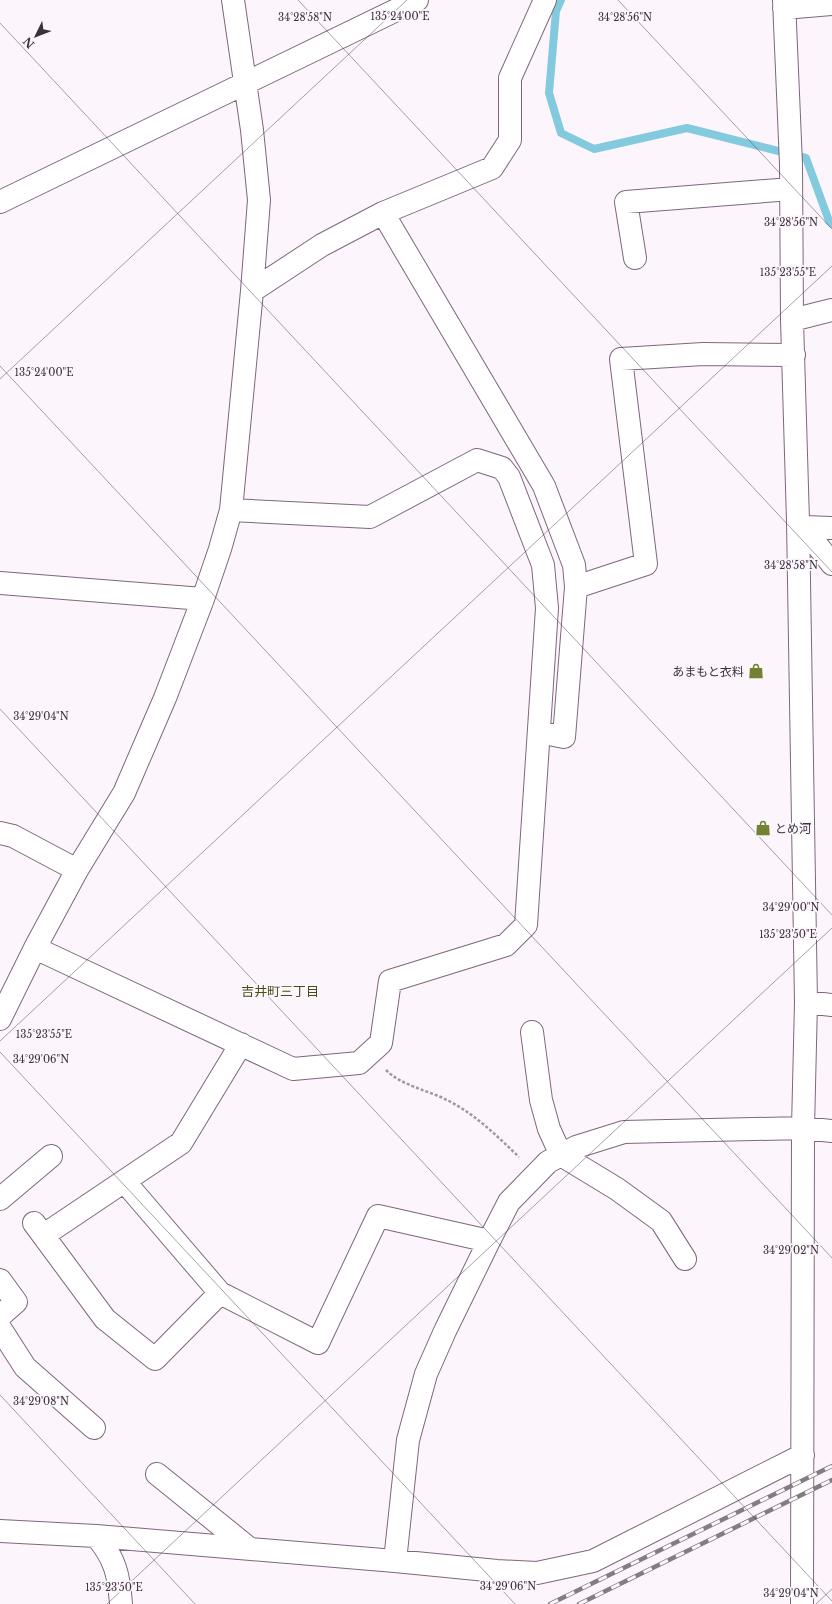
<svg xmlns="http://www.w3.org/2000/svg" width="832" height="1604" viewBox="0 0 832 1604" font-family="'Libre Baskerville','Noto Sans JP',serif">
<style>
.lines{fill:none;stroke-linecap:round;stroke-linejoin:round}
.stream{stroke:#83cadf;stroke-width:8}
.minor-casing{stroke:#7f667f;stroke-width:24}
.path{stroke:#9f979f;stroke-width:2.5;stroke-dasharray:3 2;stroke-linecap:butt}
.minor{stroke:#fff;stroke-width:22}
.rail-casing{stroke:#847b84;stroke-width:4.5}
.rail{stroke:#fcf6fc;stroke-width:3;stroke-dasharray:9;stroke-linecap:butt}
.ticks{fill:none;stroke:#3b303b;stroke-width:1;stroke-opacity:0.45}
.labels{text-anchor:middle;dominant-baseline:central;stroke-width:3.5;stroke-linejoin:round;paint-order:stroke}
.poi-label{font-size:12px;fill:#3b303b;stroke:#fcf6fc;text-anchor:end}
.neighbourhood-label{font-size:13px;fill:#444e16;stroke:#fcf6fc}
.ticks-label{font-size:10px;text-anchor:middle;fill:#3b303b;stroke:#fcf6fc;stroke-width:3.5;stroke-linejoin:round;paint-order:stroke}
</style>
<rect width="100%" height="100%" fill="#fcf6fc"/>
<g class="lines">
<!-- stream -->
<path class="stream" d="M561,0L556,11L549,93L561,133L594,149L687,128L806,158L829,221L832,224"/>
<defs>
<path id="minor" d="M784,0L791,164L792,320L798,521L806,1002L803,1128L802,1604
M784,8L832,4
M0,202L417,0
M383,213L544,486L574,565L576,587L564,737L539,732
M635,258L626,202L791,189
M252,291L322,245L383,213L492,168L510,140V78L545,0
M792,320L832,310
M798,521L832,564
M803,527L832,528
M0,583L203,599
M576,587L646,564L621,359L703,354L794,355
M0,833L13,836L77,870
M35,948L293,1069L359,1063L381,1043L390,981L506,945L526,925L547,608L543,565L509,477L502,468L477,460L370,517L231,510
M806,1002L832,1005
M0,1019L35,948L77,870L124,793L165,698L203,599L220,549L231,510L252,291L259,200L252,130L233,0
M532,1032L541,1100L549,1129L561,1155L617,1189L661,1221L685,1259
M124,1181L220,1293L318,1343L378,1216L489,1241L509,1202L548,1162L576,1147L624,1132L803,1128L832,1131
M0,1199L51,1156
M34,1223L105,1319L155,1359L220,1293
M44,1235L181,1143L241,1044
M0,1280L16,1302L0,1316
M0,1328L25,1367L94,1428
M157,1474L250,1549
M0,1531L96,1536L395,1561L497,1571L537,1573L593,1561L803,1455
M96,1536C115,1558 119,1575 121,1604
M395,1561L408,1440L426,1374L445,1331L489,1241"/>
</defs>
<!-- minor casing -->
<use href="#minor" class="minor-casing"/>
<!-- path -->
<path class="path" d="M386,1070C402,1086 428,1090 449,1101C476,1115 497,1136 519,1157"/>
<!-- minor -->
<use href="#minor" class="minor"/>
<defs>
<path id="rail" d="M550,1604L832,1466
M579,1604L832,1480"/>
</defs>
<!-- rail casing -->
<use href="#rail" class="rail-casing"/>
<!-- rail -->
<use href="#rail" class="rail"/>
</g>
<!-- ticks -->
<path class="ticks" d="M298,0L832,572M618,0L832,229M0,23L832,915M0,366L832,1258M0,379L407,0M0,709L832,1601M0,1041L832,266M0,1052L515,1604M0,1395L195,1604M107,1604L832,928M816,1604L832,1589"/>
<!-- icons -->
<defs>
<symbol id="shop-bare" viewBox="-9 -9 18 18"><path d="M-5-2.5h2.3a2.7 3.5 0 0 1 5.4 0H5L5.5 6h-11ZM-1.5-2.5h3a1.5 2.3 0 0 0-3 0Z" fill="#728231" stroke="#fcf6fc" stroke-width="2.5" paint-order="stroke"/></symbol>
</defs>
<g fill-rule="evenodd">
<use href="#shop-bare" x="745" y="660" width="22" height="22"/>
<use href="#shop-bare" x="752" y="817" width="22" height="22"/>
</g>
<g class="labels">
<!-- poi labels -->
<g class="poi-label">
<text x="744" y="671">あまもと衣料</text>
<text x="775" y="828" text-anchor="start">とめ河</text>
</g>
<!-- neighbourhood labels -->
<g class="neighbourhood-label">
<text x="280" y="991">吉井町三丁目</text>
</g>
</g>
<g class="ticks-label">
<text x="400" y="20">135°24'00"E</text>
<text x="625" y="21">34°28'56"N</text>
<text x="305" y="21">34°28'58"N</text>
<text x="791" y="226">34°28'56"N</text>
<text x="788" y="276">135°23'55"E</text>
<text x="44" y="376">135°24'00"E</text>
<text x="791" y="569">34°28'58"N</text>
<text x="41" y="720">34°29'04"N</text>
<text x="791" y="911">34°29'00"N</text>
<text x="788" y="938">135°23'50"E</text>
<text x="44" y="1038">135°23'55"E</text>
<text x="41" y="1063">34°29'06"N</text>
<text x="791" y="1254">34°29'02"N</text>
<text x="41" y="1405">34°29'08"N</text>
<text x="508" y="1590">34°29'06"N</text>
<text x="114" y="1591">135°23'50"E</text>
<text x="791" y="1597">34°29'04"N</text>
</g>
<!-- north arrow -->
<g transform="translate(36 36) rotate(227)" stroke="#fcf6fc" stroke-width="3" paint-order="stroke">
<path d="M0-3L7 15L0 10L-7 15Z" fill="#3b303b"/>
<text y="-6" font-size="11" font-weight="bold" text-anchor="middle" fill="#3b303b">N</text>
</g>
</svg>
